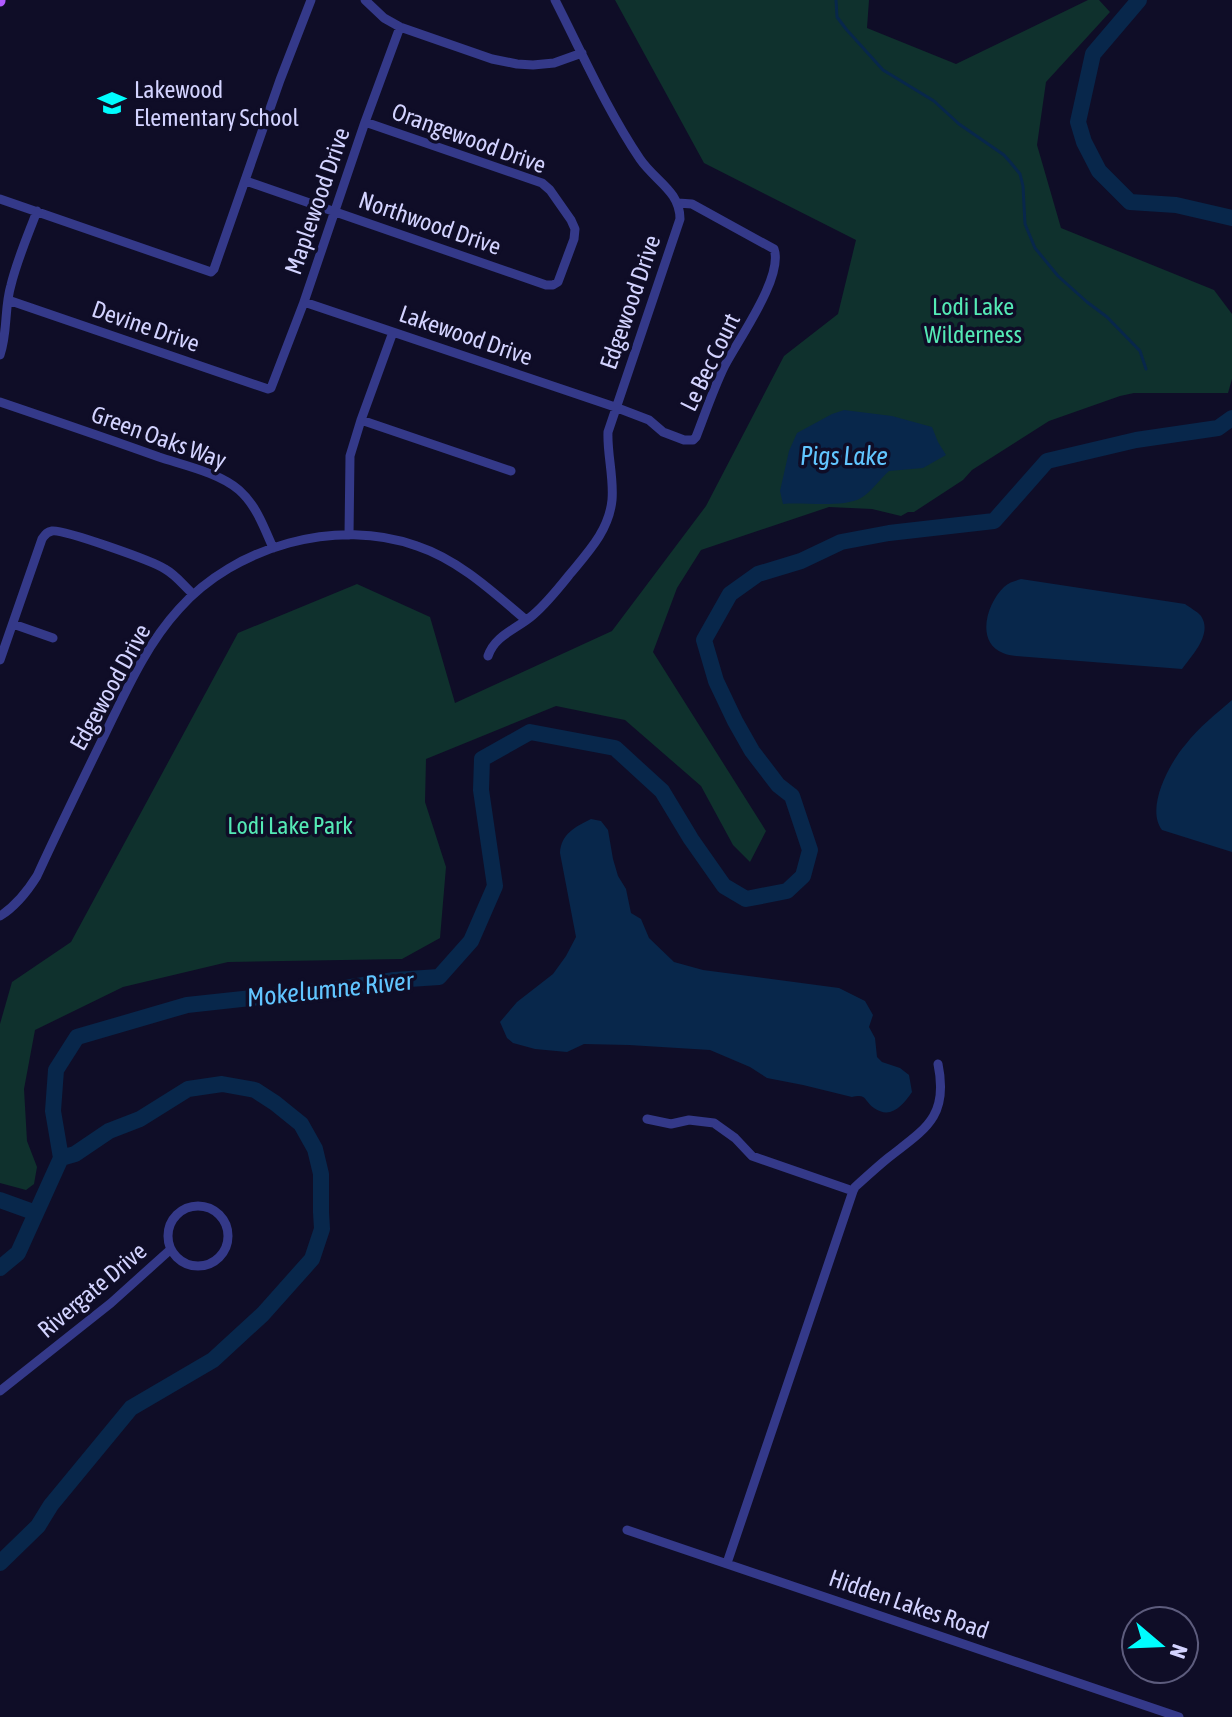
<svg xmlns="http://www.w3.org/2000/svg" width="1232" height="1717" viewBox="0 0 1232 1717" font-family="'Asap Condensed',sans-serif">
<style>
.green{fill:#0f312d}
.water{fill:#08274b}
.lines{fill:none;stroke-linecap:round;stroke-linejoin:round}
.stream{stroke:#08274b;stroke-width:3}
.river{stroke:#08274b;stroke-width:16}
.minor{stroke:#343989;stroke-width:9}
.major{stroke:#b15aff;stroke-width:11}
.labels{text-anchor:middle;dominant-baseline:central;stroke-width:7;stroke-linejoin:round;paint-order:stroke}
.poi-label{font-size:24px;fill:#d3d3ff;stroke:#0f0d27;text-anchor:start}
.street-label{font-size:24px;fill:#d3d3ff;stroke:#0f0d27}
.park-label{font-size:24px;fill:#54e9b5;stroke:#0f0d27}
.water-label{font-size:26px;font-style:italic;fill:#61c5ff;stroke:#0f0d27}
</style>
<rect width="100%" height="100%" fill="#0f0d27"/>
<!-- green -->
<path class="green" d="M615,0H869L867,28L956,64L1088,0H1099L1110,12L1046,82L1037,145L1061,228L1214,290L1232,314V379L1228,393H1134L1120,396L1049,421L972,470L963,480L914,512H908L901,516L872,509L829,507L701,550L677,588L653,652L766,831L750,862L733,845L701,786L625,720L556,706L426,759L425,802L446,867L440,938L402,959L228,962L123,987L35,1030L24,1089L27,1141L37,1167L34,1184L26,1190L0,1183V1024L12,982L71,942L238,633L357,584L430,617L455,703L612,631L706,506L784,356L838,314L856,240L704,163Z"/>
<!-- water -->
<path class="water" d="M844,410L892,416L932,427L938,442L946,455L923,468L889,471C880,479 871,492 861,498C844,508 804,502 783,504L780,491L789,451L797,433L832,414Z
M1021,579L1185,604C1189,607 1198,612 1201,616C1213,634 1192,655 1182,669L1016,656C1011,655 1007,655 1003,653C975,642 987,603 1004,587C1009,582 1015,581 1021,579Z
M1232,700V852L1162,830C1145,808 1170,762 1186,744C1199,727 1216,714 1232,700Z
M591,819L601,821L608,830L613,859L618,876L626,889L631,913L641,919L649,938L674,962L703,970L839,988L865,1001L873,1015L869,1027L875,1038L877,1057L882,1062L900,1068L909,1075L912,1092C903,1105 891,1120 874,1108C864,1101 867,1093 852,1097L803,1085L767,1078L750,1067L710,1050L629,1045L584,1044L567,1052L535,1049L513,1043L507,1038L500,1022L517,1002L553,974L566,956L576,937L560,853C561,834 575,827 591,819Z"/>
<g class="lines">
<!-- stream -->
<path class="stream" d="M836,0L837,17L846,29L883,70L934,101L959,124L1004,155L1011,163L1020,174L1023,186L1025,224L1035,248L1058,276L1087,302L1107,317L1140,351L1146,369"/>
<!-- river -->
<path class="river" d="M1139,0L1093,54L1078,122L1084,142L1099,171L1130,202L1176,205L1232,218
M0,1200L36,1213
M0,1268L18,1253L61,1158
M0,1563L38,1526L51,1505L131,1408L213,1360L263,1314L312,1259L322,1229L321,1212V1174L315,1149L301,1124L275,1103L255,1090L222,1084L188,1089L140,1119L109,1131L75,1154L61,1158L53,1111L56,1070L77,1037L187,1005L345,988L394,980L439,977L471,941L495,886L481,790L482,759L530,732L615,748L662,791L691,839L724,886L746,899L787,891L803,876L810,850L792,796L778,785L752,751L735,721L716,681L704,640L730,594L758,574L801,561L841,542L889,533L994,521L1047,461L1136,440L1218,428L1232,418"/>
<!-- minor -->
<path class="minor" d="M365,0L384,18L400,27L492,59L517,64L533,65L554,63L582,53
M246,181L546,285H553L558,282L574,239L575,229L571,220L550,190L542,183L365,122
M0,199L211,272L214,269L280,80L311,0
M8,300L268,389L271,388L304,302L365,122L400,27
M304,302L615,407L649,420L663,432L684,440H693L696,437C705,414 713,390 724,367C737,341 784,277 774,249L692,204L678,203
M0,355C8,332 4,308 11,285C17,260 28,235 37,211
M0,402C53,420 106,438 159,457C183,465 220,473 239,490C256,505 264,527 273,548
M361,420L511,471
M349,535L350,456L361,420L393,332
M13,624L53,638
M488,656C495,635 517,629 533,615C547,603 558,589 570,574C589,551 609,530 612,500C614,477 607,454 608,432L680,219C680,191 655,181 640,159C607,110 582,53 555,0
M0,660L42,539C45,535 46,532 52,531C63,529 153,561 165,569C176,575 184,586 193,594
M0,916C16,906 27,892 37,876C59,828 82,781 105,734C126,691 146,645 179,609C235,546 337,517 417,546C459,560 493,592 526,620
M647,1119L671,1124L689,1120L714,1123L735,1138L752,1156L853,1191
M168 1236a30 30 0 1 1 60 0a30 30 0 1 1-60 0Z
M0,1391L111,1303L171,1249
M627,1530L1179,1717
M727,1563L853,1191L855,1187C866,1177 877,1167 888,1158C925,1129 949,1117 938,1064"/>
<!-- major -->
<path class="major" d="M0,1V0"/>
</g>
<!-- icons -->
<defs>
<symbol id="school-bare" viewBox="-9 -9 18 18"><path d="M0-5L7-2L0 1L-7-2ZM-4 1L0 2.5L4 1V4Q0 6-4 4Z" fill="#00fdfe" stroke="#0f0d27" stroke-width="2.5" paint-order="stroke"/></symbol>
</defs>
<g fill-rule="evenodd">
<use href="#school-bare" x="92" y="83" width="40" height="40"/>
</g>
<g class="labels">
<!-- poi labels -->
<g class="poi-label">
<text x="134" y="89">Lakewood<tspan x="134" dy="28">Elementary School</tspan></text>
</g>
<!-- street labels -->
<g class="street-label">
<text transform="translate(469 138) rotate(20)">Orangewood Drive</text>
<text transform="translate(317 201) rotate(-71)">Maplewood Drive</text>
<text transform="translate(430 223) rotate(19)">Northwood Drive</text>
<text transform="translate(630 302) rotate(-71)">Edgewood Drive</text>
<text transform="translate(146 326) rotate(19)">Devine Drive</text>
<text transform="translate(466 335) rotate(19)">Lakewood Drive</text>
<text transform="translate(710 362) rotate(-64)">Le Bec Court</text>
<text transform="translate(159 437) rotate(20)">Green Oaks Way</text>
<text transform="translate(110 687) rotate(-61)">Edgewood Drive</text>
<text transform="translate(92 1290) rotate(-40)">Rivergate Drive</text>
<text transform="translate(909 1604) rotate(19)">Hidden Lakes Road</text>
</g>
<!-- park labels -->
<g class="park-label">
<text x="973" y="306">Lodi Lake<tspan x="973" dy="28">Wilderness</tspan></text>
<text x="290" y="825">Lodi Lake Park</text>
</g>
<!-- water labels -->
<g class="water-label">
<text x="844" y="456">Pigs Lake</text>
<text transform="translate(330 989) rotate(-6)">Mokelumne River</text>
</g>
</g>
<!-- north arrow -->
<g transform="translate(1160 1645) rotate(109)"><circle r="38" fill="#0f0d27" stroke="#5d5c7d" stroke-width="2"/>
<path d="M0-6L14 30L0 20L-14 30Z" fill="#00fdfe"/>
<text y="-12" font-size="22" font-weight="bold" text-anchor="middle" fill="#d3d3ff">N</text>
</g>
</svg>
